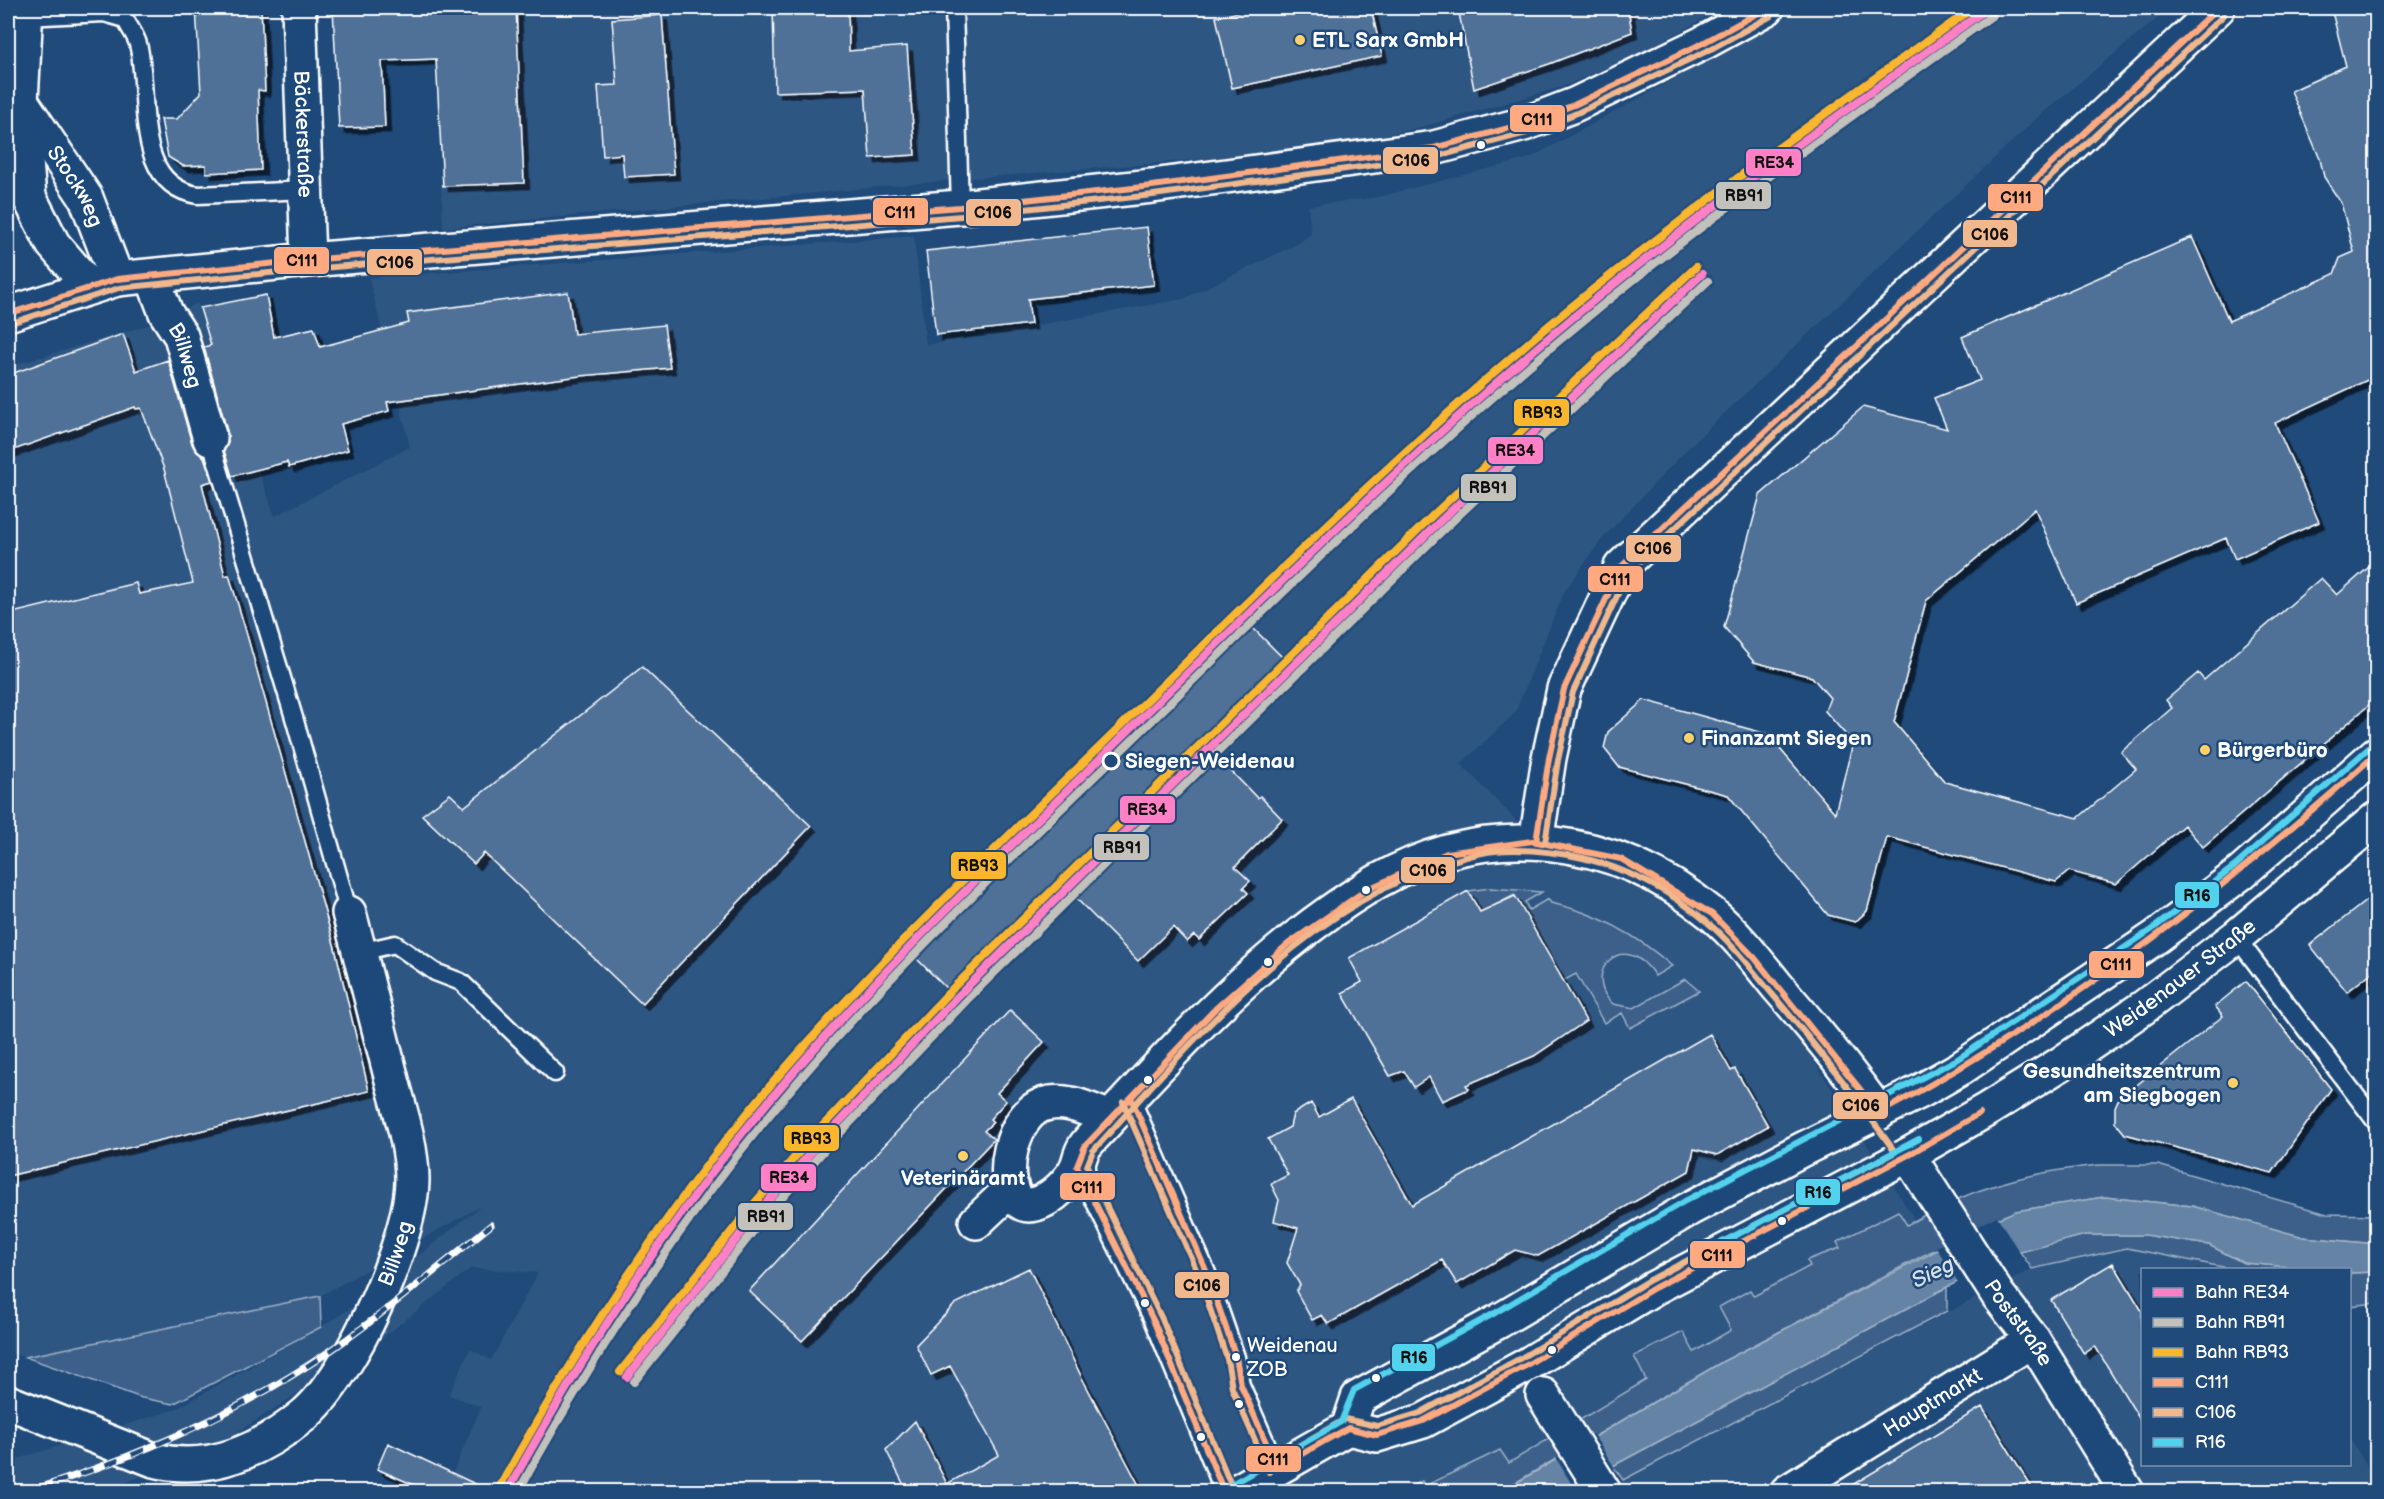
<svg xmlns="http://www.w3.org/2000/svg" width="2384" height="1499" viewBox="0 0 2384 1499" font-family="'Balsamiq Sans',sans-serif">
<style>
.built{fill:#2e5683}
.green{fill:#3c618b;stroke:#9eb0c5;stroke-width:1.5}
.water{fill:#6583a4;stroke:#a3b5c8;stroke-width:1.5}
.pier{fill:#1f4a7a}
.building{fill:#507197;stroke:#fff;stroke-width:1.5;filter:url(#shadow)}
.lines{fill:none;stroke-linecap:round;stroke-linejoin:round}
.lane-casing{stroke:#fff;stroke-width:21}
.street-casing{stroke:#fff;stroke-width:38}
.secondary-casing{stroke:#fff;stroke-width:38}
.lane{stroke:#1f4a7a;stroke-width:16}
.street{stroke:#1f4a7a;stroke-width:33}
.secondary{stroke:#1f4a7a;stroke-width:33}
.rail-casing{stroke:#fff;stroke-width:7}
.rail{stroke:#1f4a7a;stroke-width:4.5;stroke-dasharray:14;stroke-linecap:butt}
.bus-1-casing{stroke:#1f4a7a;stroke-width:10}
.bus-2-casing{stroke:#1f4a7a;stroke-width:10}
.bus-3-casing{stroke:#1f4a7a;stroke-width:10}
.bus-1{stroke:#ffa980;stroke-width:6}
.bus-2{stroke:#f1b78d;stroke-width:6}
.bus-3{stroke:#53d2ee;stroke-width:6}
.rail-1-casing{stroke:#1f4a7a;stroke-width:12}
.rail-2-casing{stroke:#1f4a7a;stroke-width:12}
.rail-3-casing{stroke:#1f4a7a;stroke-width:12}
.rail-1{stroke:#ff80c5;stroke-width:8}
.rail-2{stroke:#c3c1bb;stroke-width:8}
.rail-3{stroke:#fab62d;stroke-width:8}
.poi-dot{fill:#ffd166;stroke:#1f4a7a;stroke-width:2}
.bus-dot{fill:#fff;stroke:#1f4a7a;stroke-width:2}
.stop-dot{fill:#1f4a7a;stroke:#fff;stroke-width:3}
.labels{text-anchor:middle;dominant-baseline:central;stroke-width:5;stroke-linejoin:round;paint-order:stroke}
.bus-label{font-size:20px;fill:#fff;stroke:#1f4a7a;text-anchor:start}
.poi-label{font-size:21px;font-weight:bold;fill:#fff;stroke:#1f4a7a;text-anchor:start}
.street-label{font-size:21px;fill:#fff;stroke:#1f4a7a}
.stop-label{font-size:21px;font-weight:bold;fill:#fff;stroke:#1f4a7a;text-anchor:start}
.water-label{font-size:22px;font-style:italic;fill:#d8e0e8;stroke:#1f4a7a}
.line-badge{stroke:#1f4a7a;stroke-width:2}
.pale-badge-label{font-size:16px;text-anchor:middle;font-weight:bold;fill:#111}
</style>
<defs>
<filter id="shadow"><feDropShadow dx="5.5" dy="5.5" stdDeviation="0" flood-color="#0009"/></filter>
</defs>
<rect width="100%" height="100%" fill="#1f4a7a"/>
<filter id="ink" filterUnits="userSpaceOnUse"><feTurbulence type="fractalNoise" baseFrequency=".0167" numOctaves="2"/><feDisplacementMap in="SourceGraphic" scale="12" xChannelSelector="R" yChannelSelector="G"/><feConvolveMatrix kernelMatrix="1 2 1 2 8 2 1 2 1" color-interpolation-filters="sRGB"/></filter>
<g filter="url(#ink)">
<!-- built -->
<path class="built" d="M433,8H1723L1644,51L1562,87L1418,128L1293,152L986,177L443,228Z
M1803,8H2170L2039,116L1691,445L1602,539L1564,592L1515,713L1461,764L1537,842L1622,874L1709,933L1805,1047L1915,1220L1535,1446L1465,1491H445L481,1407L449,1395L470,1349L491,1360L538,1273L471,1268L380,1340L235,1434L119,1486L100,1491H8V1462L176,1409L321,1327L359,1303L481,1206L320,1296L25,1357L8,1353V367L155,323L198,303L275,516L410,447L369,278L914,236L926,345L1183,299L1297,244L1311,234L1308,206L1378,197L1530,158Z
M2127,1248L2233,1269L2142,1270V1464H2350V1439L2376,1480V1492H1600L2032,1269Z"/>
<!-- green -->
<path class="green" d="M1490,888L1542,892L1525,902L1529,910L1548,899L1551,903C1597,913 1637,935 1672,966L1655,976C1623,926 1580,974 1613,1004L1634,1008L1685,979L1699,991L1630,1028L1622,1013L1604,1023L1576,974L1563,981L1514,895L1481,913L1468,891Z
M2099,1165H2158L2327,1214L2376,1215V1244L2303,1237L2192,1206L2104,1197L2016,1211L1922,1256L1722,1362L1501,1491L1401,1492L1422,1481L1425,1486L1500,1450L1509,1463L1646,1380L1634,1356L1683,1332L1694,1352L1731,1330L1719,1307L1750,1290L1754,1296L1810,1266L1807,1260L1840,1248L1837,1242L1898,1211L1907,1225C1968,1188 2029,1172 2099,1165Z
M2085,1235H2145L2209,1245L2244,1263L2313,1269H2233L2127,1248L2032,1269L2020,1252Z
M2376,1272V1303L2350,1306V1273Z
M1947,1287V1311L1623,1480L1613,1466Z
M320,1296L321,1327L173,1404L142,1398L25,1357Z"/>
<!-- water -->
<path class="water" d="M2104,1197L2192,1206L2303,1237L2376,1244V1272L2350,1273V1270L2313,1269L2244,1263L2209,1245L2145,1235H2085L2020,1252L1947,1287L1566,1491L1501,1492L1722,1362L1999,1218L2016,1211Z"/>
<!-- pier -->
<path class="pier" d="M1997,1216L2021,1255L1959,1285L1936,1247Z
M1593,1434L1615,1468L1575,1490L1556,1458Z"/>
<!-- building -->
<path class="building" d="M196,8H261L265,91L258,90L261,170L206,173V165L183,166L168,157L161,119H177L201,93Z
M333,8H516L524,183L443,186L436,59L382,61L385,127L339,128Z
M773,8H848L849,51L907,46L915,155L870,158L865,89L775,92Z
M1258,8H1371L1382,56L1232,88L1216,17Z
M1458,8H1628L1632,32L1549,64L1474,89Z
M2331,8H2376V376L2275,423L2319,522L2235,559L2226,538L2076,603L2035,509L1926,601L1894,722L1945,782L2078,818L2136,769L2121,752L2172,708L2166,700L2198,673L2204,680L2321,578L2337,595L2376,561V699L2203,847L2184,825L2116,884L2069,871L2056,882L1887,837L1867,911L1855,922L1828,915L1728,795L1619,767L1604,748L1608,732L1644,700L1767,734L1835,813L1853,743L1825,711L1830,698L1812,677L1754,662L1724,627L1760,495L1863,407L1947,429L1934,398L1980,380L1962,337L2192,237L2229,321L2334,274L2340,258L2354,252L2341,203L2324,177L2320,159L2291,91L2346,66Z
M662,15L674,174L624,177L622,154L603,156L598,86L617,85L612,19Z
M1147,227L1154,285L1028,299L1031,324L936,335L926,251Z
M568,292L574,334L664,325L670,368L580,376L387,402L389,411L341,424L348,450L289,467L287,462L232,476L224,450L228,443V434L204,347L211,345L200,308L266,295L274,337L314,328L320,347L409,323L407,313Z
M123,334L136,371L168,360L192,444L197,452L204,457L212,481L202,484L225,576L229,575L245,628L335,948L369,1091L8,1176V614L136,583L139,594L193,583L164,469L141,408L136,409L135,407L8,452V375Z
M1251,626L1285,660L1202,741L1257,798L1260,796L1282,819L1235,867L1250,881L1243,888L1248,893L1199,940L1194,935L1187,942L1173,927L1138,961L1059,881L948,990L914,956Z
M642,667L811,826L642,1004L484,853L474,864L422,815L450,794L464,807Z
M1468,891L1480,912L1515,896L1586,1021L1534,1056L1466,1085L1469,1089L1442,1101L1429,1077L1414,1087L1404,1071L1390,1076L1342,993L1362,982L1349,958Z
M2376,893V969L2347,992L2310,945Z
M2246,981L2331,1089L2272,1173L2125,1134L2115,1122V1107L2118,1100L2223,1016L2215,1006Z
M1010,1010L1044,1042L997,1093L1006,1101L990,1119L993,1122L984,1131L994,1139L802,1341L749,1291Z
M1710,1034L1731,1071L1735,1069L1768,1126L1717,1155L1694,1149L1689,1171L1538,1256L1515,1250L1457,1284L1442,1260L1328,1324L1322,1315L1312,1320L1296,1291L1300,1285L1287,1263L1298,1228L1274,1221L1279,1200L1271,1184L1288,1175L1268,1139L1290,1127L1293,1114L1311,1103L1319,1117L1351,1099L1412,1205Z
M2113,1263L2142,1311V1423L2095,1346L2084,1354L2051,1300Z
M1029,1268L1082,1378L1142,1491H907L886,1450L915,1421L947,1484L999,1455L950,1366L931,1375L916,1345L955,1304Z
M1982,1407L2034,1491H1842Z
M388,1443L488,1490V1491H428L377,1469Z"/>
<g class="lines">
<defs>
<path id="lane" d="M954,8L960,207
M25,17L104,13L125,19C129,27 136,36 138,44C151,92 130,185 198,195L305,190
M210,439L295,721L349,913
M2236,937L2376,1122
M360,952L395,944L435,972L461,982L555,1073
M1131,1098L1207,1273L1236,1357L1241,1385L1277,1468
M1077,1166L1154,1322L1224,1492"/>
<g id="street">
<path id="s1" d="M299,8L308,260"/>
<path id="s2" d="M152,276L166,313L181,336L210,439"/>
<path d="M1536,842L1549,758L1564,689L1621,567L2218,8"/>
<path d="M1110,1118C1089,1110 1065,1097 1042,1105C1012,1116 997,1181 1019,1201C1029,1210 1045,1201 1054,1194C1063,1187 1074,1175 1078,1164C1080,1157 1081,1152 1085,1146C1090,1139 1097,1133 1102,1127C1186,1037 1271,943 1378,881C1489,818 1614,833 1712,914C1736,934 1757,961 1777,986C1813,1027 1847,1069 1879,1113"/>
<path id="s3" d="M1908,1155L1998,1295L2033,1340L2127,1492"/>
<path d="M976,1222L1012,1188"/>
<path d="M1543,1395L1604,1492"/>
<path id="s4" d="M8,1402L154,1460C209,1474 262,1450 304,1415C351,1376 412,1239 412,1179C412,1145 399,1108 391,1076C377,1022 364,968 349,913"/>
<path id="s5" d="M1787,1492L2033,1340"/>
</g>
<g id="secondary">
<path d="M26,8L21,101L29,197L53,244L89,286"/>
<path id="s6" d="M23,104L86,198L117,279"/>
<path d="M8,314L117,279L308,260L960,207L1152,186L1434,148L1524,124L1574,105L1703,43L1767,8"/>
<path id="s7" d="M1348,1428L1377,1435L1423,1421L1525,1366L1654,1288L1908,1155L1988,1109L2062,1063L2144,1007L2236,937L2376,819"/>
<path d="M1236,1492L1348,1428L1358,1398L1499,1321L1689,1209L1803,1149L1921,1091L1961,1068L2156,937L2241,873L2376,754"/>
</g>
</defs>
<!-- lane casing -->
<use href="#lane" class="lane-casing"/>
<!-- street casing -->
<use href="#street" class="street-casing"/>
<!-- secondary casing -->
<use href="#secondary" class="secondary-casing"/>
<!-- lane -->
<use href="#lane" class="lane"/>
<!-- street -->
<use href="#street" class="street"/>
<!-- secondary -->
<use href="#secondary" class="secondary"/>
<defs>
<path id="rail" d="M26,1492C133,1459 237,1414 330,1351C386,1312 438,1268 491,1225"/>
</defs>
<!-- rail casing -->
<use href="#rail" class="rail-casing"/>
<!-- rail -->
<use href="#rail" class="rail"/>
<defs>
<path id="bus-1" d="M8,314L117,279L308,260L960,207L1152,186L1434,148L1524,124L1574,105L1703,43L1767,8
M1536,842L1549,758L1564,689L1621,567L2218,8
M1131,1098L1207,1273L1236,1357L1241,1385L1277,1468L1348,1428L1377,1435L1423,1421L1525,1366L1654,1288L1908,1155L1980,1113
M1224,1492L1154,1322L1077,1166L1085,1146L1215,1009L1288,944L1366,890L1447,853L1532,841L1621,859L1712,914L1754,957L1879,1113C2060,1018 2224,890 2376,754"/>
<path id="bus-2" d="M11,323L119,288L309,269L961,216L1153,195L1435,157L1526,133L1577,113L1707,51L1771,16
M1545,843L1558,760L1573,692L1628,572L2224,15
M1123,1102L1199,1276L1227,1359L1232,1388L1269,1472
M1231,1485L1162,1319L1087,1166L1093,1151C1191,1043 1304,905 1449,862C1464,858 1479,852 1495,851C1524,848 1554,852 1583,858C1628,869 1672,892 1707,922C1732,943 1752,970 1773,995C1816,1046 1857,1098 1895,1152L1650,1280L1521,1358L1420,1413L1377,1426L1345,1419L1232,1484"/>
<path id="bus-3" d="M1717,1245L1919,1139
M1232,1484L1341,1422L1354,1390L1495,1313L1685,1201L1956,1060L2151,930L2235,866L2370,747"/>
</defs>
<!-- bus-1 casing -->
<use href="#bus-1" class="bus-1-casing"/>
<!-- bus-2 casing -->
<use href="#bus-2" class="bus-2-casing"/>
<!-- bus-3 casing -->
<use href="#bus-3" class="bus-3-casing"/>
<!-- bus-1 -->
<use href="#bus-1" class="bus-1"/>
<!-- bus-2 -->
<use href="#bus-2" class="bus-2"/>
<!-- bus-3 -->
<use href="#bus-3" class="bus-3"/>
<defs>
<path id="rail-1" d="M627,1377L754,1217L821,1141L960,994L1437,524L1702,274
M507,1492C584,1352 670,1218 773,1096C881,969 1002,855 1121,738C1260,602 1398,465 1547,339C1687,221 1839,115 1988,8"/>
<path id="rail-2" d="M634,1382L760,1223L827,1147L967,1000L1443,530L1708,281
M518,1492C593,1356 677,1226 777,1106C883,979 1004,865 1122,750C1263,612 1403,472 1554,345C1694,227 1844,122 1993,15"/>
<path id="rail-3" d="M620,1372L747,1212L814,1135L954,987L1431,517L1696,267
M499,1488C576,1349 662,1215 764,1093C873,964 997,847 1118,729C1256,593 1394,456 1542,331C1680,216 1827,112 1973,8"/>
</defs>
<!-- rail-1 casing -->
<use href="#rail-1" class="rail-1-casing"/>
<!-- rail-2 casing -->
<use href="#rail-2" class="rail-2-casing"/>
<!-- rail-3 casing -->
<use href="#rail-3" class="rail-3-casing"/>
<!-- rail-1 -->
<use href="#rail-1" class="rail-1"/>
<!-- rail-2 -->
<use href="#rail-2" class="rail-2"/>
<!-- rail-3 -->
<use href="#rail-3" class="rail-3"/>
</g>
</g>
<!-- markers -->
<g class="poi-dot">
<circle cx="1300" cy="40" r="6"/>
<circle cx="1689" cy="738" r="6"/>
<circle cx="2205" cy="750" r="6"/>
<circle cx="2233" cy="1083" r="6"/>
<circle cx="963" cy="1156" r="6"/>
</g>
<g class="bus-dot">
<circle cx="1481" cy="145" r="5"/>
<circle cx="1366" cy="890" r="5"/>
<circle cx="1268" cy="962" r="5"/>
<circle cx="1148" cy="1080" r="5"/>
<circle cx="1782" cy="1221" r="5"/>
<circle cx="1145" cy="1303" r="5"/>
<circle cx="1552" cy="1350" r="5"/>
<circle cx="1236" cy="1357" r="5"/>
<circle cx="1376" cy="1378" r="5"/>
<circle cx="1239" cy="1404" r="5"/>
<circle cx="1201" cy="1437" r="5"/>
</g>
<circle class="stop-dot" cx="1111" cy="761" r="8"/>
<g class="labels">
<!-- bus labels -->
<g class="bus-label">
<text x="1247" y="1346">Weidenau<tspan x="1247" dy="24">ZOB</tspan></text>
</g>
<!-- poi labels -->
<g class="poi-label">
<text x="1312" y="40">ETL Sarx GmbH</text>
<text x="1701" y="738">Finanzamt Siegen</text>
<text x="2217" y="750">Bürgerbüro</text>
<text x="2221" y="1071" text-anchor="end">Gesundheitszentrum<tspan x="2221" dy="24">am Siegbogen</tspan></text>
<text x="963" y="1178" text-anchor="middle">Veterinäramt</text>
</g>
<!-- street labels -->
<g class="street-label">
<text stroke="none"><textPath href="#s1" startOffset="126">Bäckerstraße</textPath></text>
<text stroke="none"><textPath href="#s6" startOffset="98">Stockweg</textPath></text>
<text stroke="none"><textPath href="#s2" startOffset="87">Billweg</textPath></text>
<text stroke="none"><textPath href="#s7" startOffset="956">Weidenauer Straße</textPath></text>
<text stroke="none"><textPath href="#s4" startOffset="507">Billweg</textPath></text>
<text stroke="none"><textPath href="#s3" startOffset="201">Poststraße</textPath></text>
<text stroke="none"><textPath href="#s5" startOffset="171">Hauptmarkt</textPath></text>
</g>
<!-- stop labels -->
<g class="stop-label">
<text x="1125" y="761">Siegen-Weidenau</text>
</g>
<!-- water labels -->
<g class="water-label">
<text transform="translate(1933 1273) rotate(-26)">Sieg</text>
</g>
</g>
<g class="line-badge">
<rect x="1509" y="104" width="57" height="29" rx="6" fill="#ffa980"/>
<rect x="1382" y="146" width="57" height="29" rx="6" fill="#f1b78d"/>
<rect x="1745" y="148" width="57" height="29" rx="6" fill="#ff80c5"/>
<rect x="1715" y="181" width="57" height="29" rx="6" fill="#c3c1bb"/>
<rect x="1987" y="183" width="57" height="29" rx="6" fill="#ffa980"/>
<rect x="872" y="197" width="57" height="29" rx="6" fill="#ffa980"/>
<rect x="965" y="198" width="57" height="29" rx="6" fill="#f1b78d"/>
<rect x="1962" y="219" width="56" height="29" rx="6" fill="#f1b78d"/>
<rect x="273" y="246" width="57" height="29" rx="6" fill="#ffa980"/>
<rect x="366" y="248" width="57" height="28" rx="6" fill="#f1b78d"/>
<rect x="1513" y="398" width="57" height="29" rx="6" fill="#fab62d"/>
<rect x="1487" y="436" width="57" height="29" rx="6" fill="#ff80c5"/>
<rect x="1460" y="473" width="57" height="29" rx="6" fill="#c3c1bb"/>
<rect x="1625" y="534" width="57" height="29" rx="6" fill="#f1b78d"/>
<rect x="1587" y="565" width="57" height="28" rx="6" fill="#ffa980"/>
<rect x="1119" y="795" width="57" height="29" rx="6" fill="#ff80c5"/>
<rect x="1093" y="833" width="57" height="28" rx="6" fill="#c3c1bb"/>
<rect x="950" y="851" width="57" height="29" rx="6" fill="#fab62d"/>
<rect x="1400" y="856" width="56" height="28" rx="6" fill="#f1b78d"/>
<rect x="2174" y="881" width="46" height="28" rx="6" fill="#53d2ee"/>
<rect x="2088" y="950" width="57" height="29" rx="6" fill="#ffa980"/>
<rect x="1832" y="1091" width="57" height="29" rx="6" fill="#f1b78d"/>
<rect x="783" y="1124" width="57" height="28" rx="6" fill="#fab62d"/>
<rect x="760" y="1163" width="57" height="29" rx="6" fill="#ff80c5"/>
<rect x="1059" y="1172" width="57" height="29" rx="6" fill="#ffa980"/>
<rect x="1795" y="1178" width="46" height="28" rx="6" fill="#53d2ee"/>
<rect x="737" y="1202" width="57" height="29" rx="6" fill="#c3c1bb"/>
<rect x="1689" y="1240" width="57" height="29" rx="6" fill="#ffa980"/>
<rect x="1174" y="1271" width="56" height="28" rx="6" fill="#f1b78d"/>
<rect x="1391" y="1343" width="45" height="29" rx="6" fill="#53d2ee"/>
<rect x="1245" y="1445" width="57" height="28" rx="6" fill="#ffa980"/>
</g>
<g class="pale-badge-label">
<text x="1537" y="125">C111</text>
<text x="1411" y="166">C106</text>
<text x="1774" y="168">RE34</text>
<text x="1744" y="201">RB91</text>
<text x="2016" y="203">C111</text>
<text x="900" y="218">C111</text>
<text x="993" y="218">C106</text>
<text x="1990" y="240">C106</text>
<text x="302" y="266">C111</text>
<text x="395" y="268">C106</text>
<text x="1542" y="418">RB93</text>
<text x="1515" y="456">RE34</text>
<text x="1488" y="493">RB91</text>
<text x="1653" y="554">C106</text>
<text x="1615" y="585">C111</text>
<text x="1147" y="815">RE34</text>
<text x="1122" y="853">RB91</text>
<text x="978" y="871">RB93</text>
<text x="1428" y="876">C106</text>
<text x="2197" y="901">R16</text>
<text x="2116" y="970">C111</text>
<text x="1861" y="1111">C106</text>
<text x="811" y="1144">RB93</text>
<text x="789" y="1183">RE34</text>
<text x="1087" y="1193">C111</text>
<text x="1818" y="1198">R16</text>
<text x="766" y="1222">RB91</text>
<text x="1717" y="1261">C111</text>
<text x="1202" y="1291">C106</text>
<text x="1414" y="1363">R16</text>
<text x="1273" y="1465">C111</text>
</g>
<!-- margin -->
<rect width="2384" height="1499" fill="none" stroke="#1f4a7a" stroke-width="30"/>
<rect x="15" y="15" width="2354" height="1469" fill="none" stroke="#fff" stroke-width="2" filter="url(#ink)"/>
<!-- legend -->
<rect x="2141" y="1268" width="210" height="198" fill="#1f4a7a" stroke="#7992af" stroke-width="1.5"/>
<rect x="2153" y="1288" width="30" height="9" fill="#ff80c5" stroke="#7992af" stroke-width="1.5"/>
<text x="2195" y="1298" font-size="18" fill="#ffffff">Bahn RE34</text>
<rect x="2153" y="1318" width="30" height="9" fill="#c3c1bb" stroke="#7992af" stroke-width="1.5"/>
<text x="2195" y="1328" font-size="18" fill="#ffffff">Bahn RB91</text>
<rect x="2153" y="1348" width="30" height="9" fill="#fab62d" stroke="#7992af" stroke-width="1.5"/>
<text x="2195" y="1358" font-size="18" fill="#ffffff">Bahn RB93</text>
<rect x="2153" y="1378" width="30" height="9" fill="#ffa980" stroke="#7992af" stroke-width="1.5"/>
<text x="2195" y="1388" font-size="18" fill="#ffffff">C111</text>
<rect x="2153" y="1408" width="30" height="9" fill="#f1b78d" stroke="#7992af" stroke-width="1.5"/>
<text x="2195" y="1418" font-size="18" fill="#ffffff">C106</text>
<rect x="2153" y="1438" width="30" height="9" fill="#53d2ee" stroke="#7992af" stroke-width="1.5"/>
<text x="2195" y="1448" font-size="18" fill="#ffffff">R16</text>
</svg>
